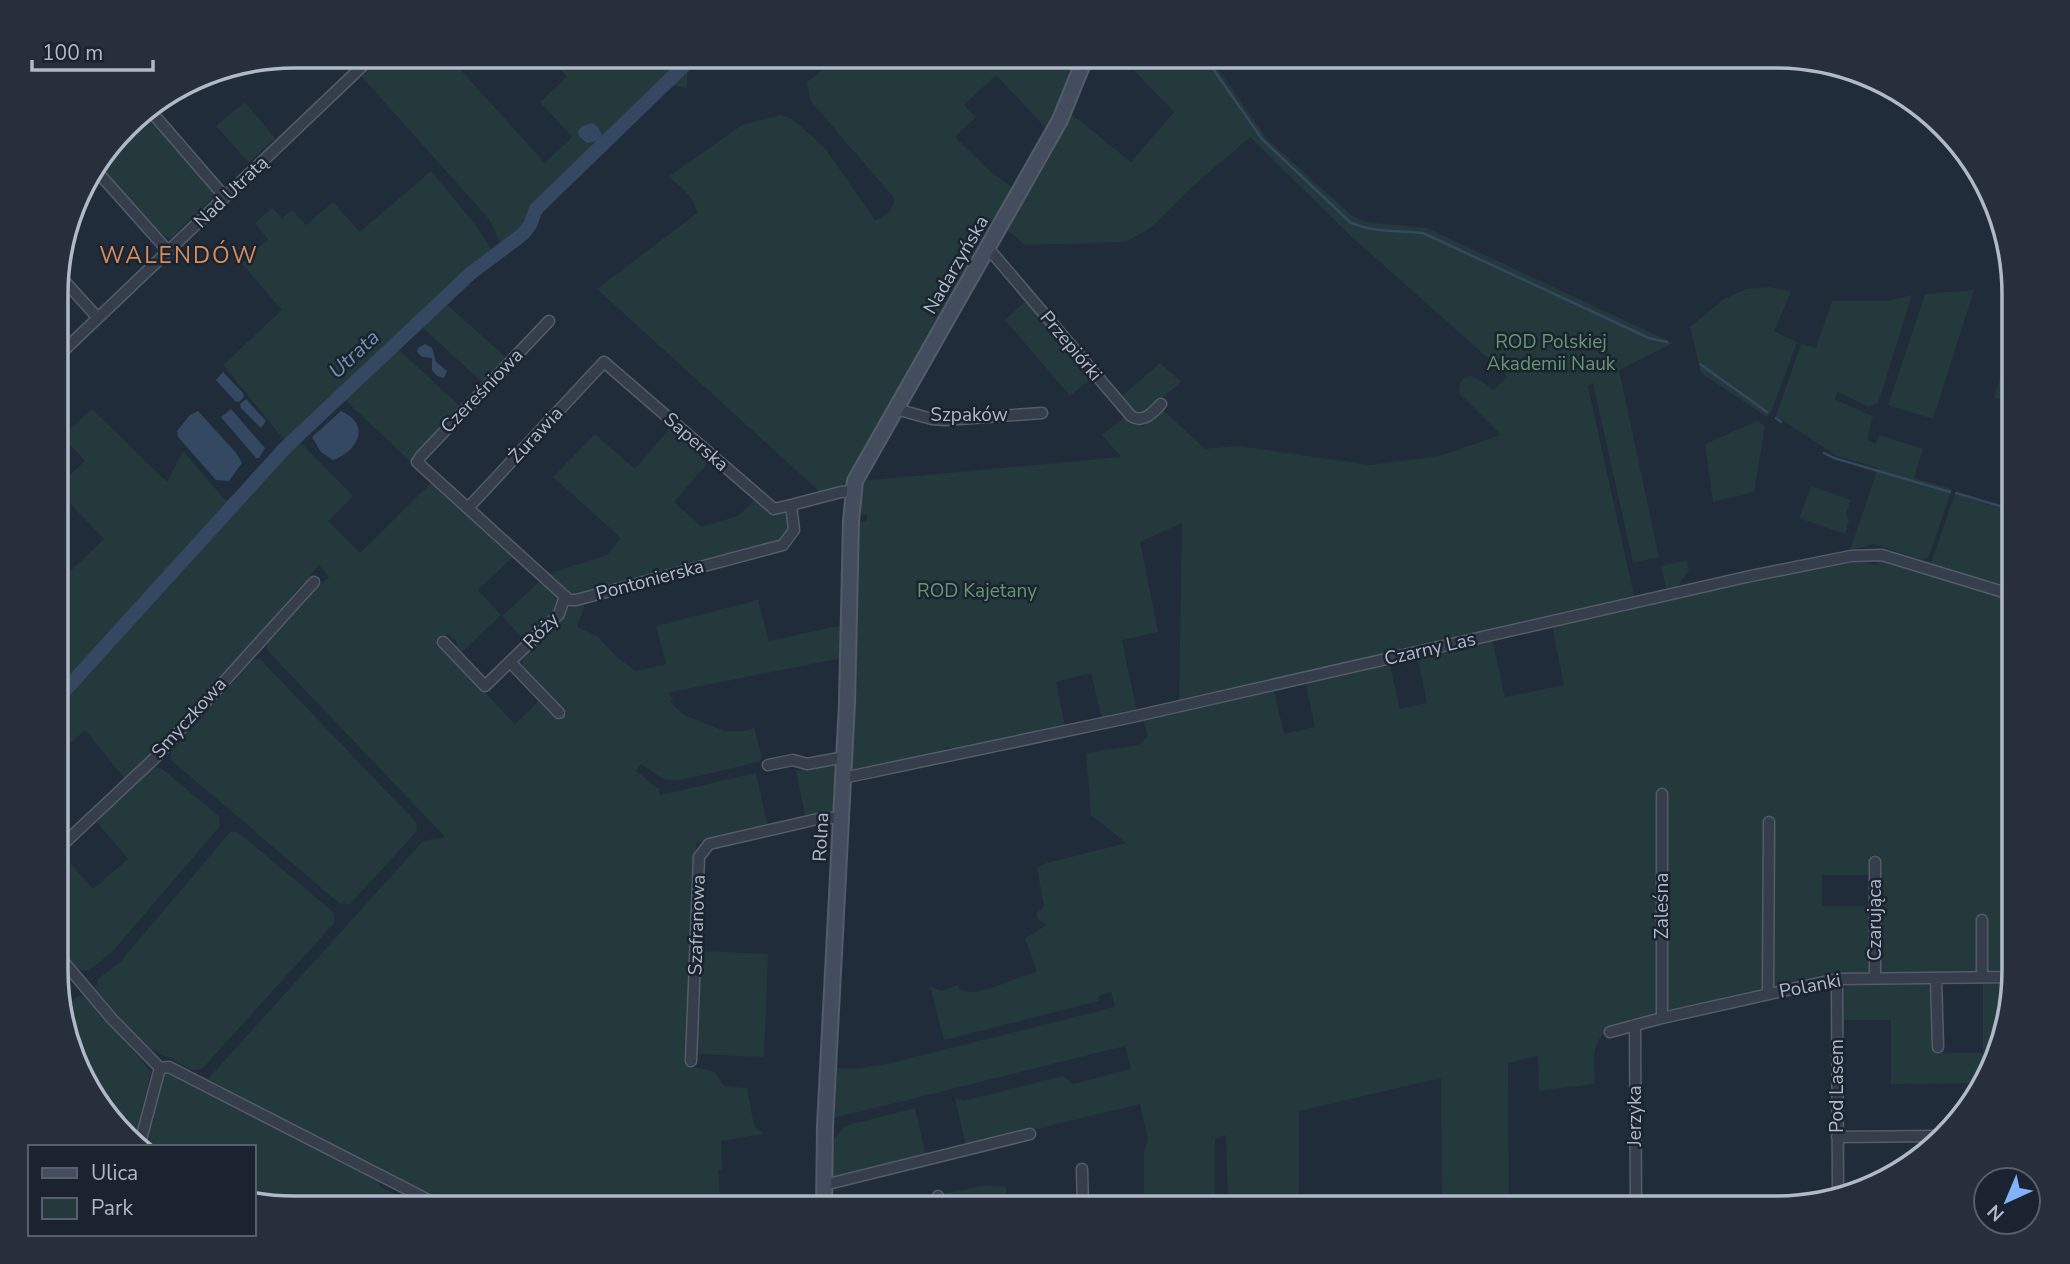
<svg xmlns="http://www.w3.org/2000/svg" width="2070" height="1264" viewBox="0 0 2070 1264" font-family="'Nunito Sans',sans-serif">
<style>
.green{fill:#23393b}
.water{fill:#344862}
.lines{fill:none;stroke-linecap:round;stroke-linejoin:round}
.stream{stroke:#344862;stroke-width:2.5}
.river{stroke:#344862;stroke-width:14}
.street-casing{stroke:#535c68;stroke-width:13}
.secondary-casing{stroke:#535c68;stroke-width:18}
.street{stroke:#353e4a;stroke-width:10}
.secondary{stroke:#434d5e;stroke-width:14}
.labels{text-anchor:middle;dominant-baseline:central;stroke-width:5;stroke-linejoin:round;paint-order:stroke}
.street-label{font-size:19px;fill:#b0b9c7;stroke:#1a232f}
.park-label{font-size:19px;fill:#669870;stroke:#1a232f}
.water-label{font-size:21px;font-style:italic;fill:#7690b0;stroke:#1a232f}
.quarter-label{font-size:23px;letter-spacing:2px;fill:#d68d5b;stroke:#1a232f}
.rim{fill:none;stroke:#b0b9c7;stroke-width:3.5}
</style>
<rect width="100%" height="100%" fill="#212c3a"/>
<!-- green -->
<path class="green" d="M383,56H448L545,163L572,137L540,102L567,77L549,56H701L687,74V88L672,85L544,206L530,233L497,256L445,303L509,360L485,385L421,326L397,348L463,409L412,463L344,399L299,441L353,496L328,521L360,553L432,482L514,556L478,590L501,615L461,653L455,647L458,643L448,633L438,643L515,724L540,700L560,721L567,713L523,669V656L571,606L585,605L577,627L597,636L618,658L636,671L666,664L656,626L758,600L769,641L842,625V658L667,693L674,699L670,701L682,714L724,731H743L754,728L762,757L759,762L676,781L663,779L641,764L636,771L659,789L660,795L756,773L768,827L696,843L687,1060L691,1066L715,1072L724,1086L747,1088L754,1126L763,1134L721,1141L722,1169L718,1170L721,1208H453L208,1079L423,841L445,837L267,650V643L316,588L329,577L319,565L177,728L125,779L85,730L58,755V583L104,539L58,491V486L85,461L62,436L92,409L167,482L183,451L226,501L286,442L223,365L282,310L242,264L268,239L255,223L272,208L282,218L292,210L306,225L333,202L360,232L431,171L474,223L492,250L501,245L489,219L362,77Z
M841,56H1077L1059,100L1064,103L1048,130L996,75L964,105L976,117L955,137L989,170L1013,188L846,486L821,493L597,289L697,213C695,197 680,186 668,177L742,125L781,115L792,119L824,147L875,220C887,217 892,210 895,199L813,104L809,96L807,82Z
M1120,56H1209L1267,139L1351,215L1366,222L1427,228L1673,343L1619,370L1659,557L1633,563L1593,383L1588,386L1635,600L1179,702L1182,523L1140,542L1158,632L1122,640L1137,712L1102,719L1091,673L1056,682L1065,727L958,750L946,747L940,752L891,763L882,762L881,767L852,773L859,522L867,521V515L859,514L860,481L1121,457L1102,435L1125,416L1143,427L1163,410L1205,449L1239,446L1370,465L1439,456L1501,435L1459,393C1460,364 1480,379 1493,390L1508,376L1353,238L1250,137L1192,187L1153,226L1126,242L1025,245L1006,229L1048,160L1070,113L1131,162L1174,112Z
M245,102L275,138L249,163L216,126Z
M145,110L216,191V195L170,239L152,227L98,166L137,115Z
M1770,287L1791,292L1774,331L1797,342L1772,410L1767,417L1701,373L1690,327L1724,299L1746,289Z
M1974,290L1933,419L1888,405L1925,294Z
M1912,295L1878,403L1869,407L1838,392L1834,399L1873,416L1867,440L1876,444L1879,435L1923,449L1914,478L1952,489L1929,556L1922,560L1874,544L1850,550L1878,468L1837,456L1776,416L1801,344L1816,348L1832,301H1889Z
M1026,301L1092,378L1070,396L1005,320Z
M2012,343H2013V404L1994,397Z
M1160,363L1181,382L1142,415L1131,409L1121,397Z
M1757,421L1765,426L1754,492L1713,502L1705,444Z
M671,427L710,461L674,502L702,527L738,516L754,501L764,509L785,513L790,533L780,541L572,597L547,574L607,555L621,538L553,477L595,434L635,469Z
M1811,486L1851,500L1846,514L1849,521L1845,534L1799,518Z
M1955,494L2013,512V590L1931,563Z
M1858,557L1869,564L1877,565L1881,557L2013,600L2014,975L1880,972L1878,856L1872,855L1871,875H1822V906H1871L1870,972L1832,975L1776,990L1772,987L1766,993L1610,1026C1590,1045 1594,1059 1595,1084L1539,1091L1538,1056L1508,1063L1509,1208H1442L1441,1078L1299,1111V1208H1228L1226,1135L1215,1139V1208H1144V1153L1148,1139L1140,1104L966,1146L955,1098L964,1101L1063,1076L1073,1084L1131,1069L1125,1046L834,1118L836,1068L855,1069L886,1064L1115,1007L1111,992L1098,996L1099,1001L944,1040L930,986L941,991L958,985L960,990C964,990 967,992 971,992C988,993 1018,976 1037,972L1025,938L1047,925L1038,919L1036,914L1044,906L1037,868L1047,863L1126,843L1091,815L1086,753L1139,745L1148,736L1143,719L1273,687L1284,734L1315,727L1305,680L1389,661L1400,709L1427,703L1417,655L1492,638L1505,697L1564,685L1552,626Z
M1687,560L1689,570L1675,590L1667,592L1661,566Z
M541,580L558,596L559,608L525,641L502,616Z
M254,659H260L416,822L417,831L350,904L339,903L171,760V752Z
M839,762L835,812L806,819L796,771Z
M154,767L161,768L219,816L220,826L113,951L89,971L80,970L58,944V919L64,914L58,907V857L62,854L93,889L128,859L96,821Z
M230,832H238L333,912L335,922L202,1069L193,1070L143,1045L95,988L98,979L121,961Z
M700,951L768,954L764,1057L696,1054Z
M1926,983L1932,990L1936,1053H1983V983L2014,984L1984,1083L1891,1084V1020H1843V990L1849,984Z
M78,996L87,997L151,1072L135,1139L96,1102L62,1010Z
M164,1070L381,1180L379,1186L423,1208H293L254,1197V1147H145Z
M915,1108L926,1156L833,1178V1140L845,1126Z
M988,1185L1006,1187V1208H943L942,1202L919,1208H892V1203Z"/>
<!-- water -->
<path class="water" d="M592,123L598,127L602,135L597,141L587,143L579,136L578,131L582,126Z
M425,344L432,348L436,362L447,371L444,378L437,376L432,370V358L422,357L417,352L418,348Z
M223,372L243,393L244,397L239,402L235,401L216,380Z
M246,399L266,421L261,428L241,408L240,404Z
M231,409L265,448L259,458H256L221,417Z
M198,411L237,454L242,463L229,481L216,480L178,437L177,431L190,415Z
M341,411C371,424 359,451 333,460L321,452L312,437Z"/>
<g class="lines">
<!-- stream -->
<path class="stream" d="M1204,56L1262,139L1351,223C1376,233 1396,230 1423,233L1649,338L1667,342
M1700,364L1767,412
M1776,418L1781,422
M1824,453L1834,458L1950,492
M1956,493L2013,510"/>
<!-- river -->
<path class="river" d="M58,698L286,447L471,273L523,234L530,225L536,209L694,56"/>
<defs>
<path id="street" d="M148,108L225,197
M95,169L168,251
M988,248L1131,416C1144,424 1153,412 1161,404
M58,274L98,318
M549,321L421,456L417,462L569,600H576L783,545L794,530L791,505L841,492L853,491
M58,356L373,56
M896,409L932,419L945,420L1042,413
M468,508L604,362L774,509L791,505
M443,642L485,686L559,614L565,596
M510,662L559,713
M768,765L793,760L807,764L845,757
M843,778L1132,717L1746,577L1851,556L1882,555L2013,595
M1662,794V1018
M58,849L157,756L314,582
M1875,862V977
M1982,920V976
M58,955L112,1019L160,1068
M1936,978L1938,1047
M1837,979L1838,1193
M1768,994L1769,822
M1635,1025L1636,1208
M1610,1032L1662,1018L1837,979L2014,977
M691,1061L699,857L709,844L822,818H841
M160,1068L169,1067L444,1208
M1837,1137L1935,1136
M140,1143L160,1068
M1082,1169L1083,1208
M824,1185L1030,1134
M938,1196V1208"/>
<path id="secondary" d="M824,1208L825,1126L847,703L851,521L855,481L1060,120L1086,56"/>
</defs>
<!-- street casing -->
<use href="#street" class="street-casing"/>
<!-- secondary casing -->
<use href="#secondary" class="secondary-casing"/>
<!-- street -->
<use href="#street" class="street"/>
<!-- secondary -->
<use href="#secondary" class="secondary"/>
</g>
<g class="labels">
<!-- street labels -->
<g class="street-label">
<text transform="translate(231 192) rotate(-44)">Nad Utratą</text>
<text transform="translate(956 265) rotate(-60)">Nadarzyńska</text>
<text transform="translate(1071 346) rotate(50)">Przepiórki</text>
<text transform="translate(482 391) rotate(-46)">Czereśniowa</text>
<text x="969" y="415">Szpaków</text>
<text transform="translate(536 435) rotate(-47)">Żurawia</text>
<text transform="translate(696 442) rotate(41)">Saperska</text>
<text transform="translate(650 580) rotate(-15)">Pontonierska</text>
<text transform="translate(541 631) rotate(-46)">Róży</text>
<text transform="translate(1430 649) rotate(-13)">Czarny Las</text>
<text transform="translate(189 718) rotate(-48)">Smyczkowa</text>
<text transform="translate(821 837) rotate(-87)">Rolna</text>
<text transform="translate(1662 906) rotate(-90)">Zaleśna</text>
<text transform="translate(1875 920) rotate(-90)">Czarująca</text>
<text transform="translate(697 925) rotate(-88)">Szafranowa</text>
<text transform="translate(1810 986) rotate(-11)">Polanki</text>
<text transform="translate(1837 1086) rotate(-90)">Pod Lasem</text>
<text transform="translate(1635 1116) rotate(-90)">Jerzyka</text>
</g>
<!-- park labels -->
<g class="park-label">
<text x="1551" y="342">ROD Polskiej<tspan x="1551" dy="22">Akademii Nauk</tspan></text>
<text x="977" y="591">ROD Kajetany</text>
</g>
<!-- water labels -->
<g class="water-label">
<text transform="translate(354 354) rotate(-43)">Utrata</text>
</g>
<!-- quarter labels -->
<g class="quarter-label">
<text x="179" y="255">WALENDÓW</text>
</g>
</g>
<!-- crop -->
<path d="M0 0H2070V1264H0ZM294 68H1776A226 226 0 0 1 2002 294V970A226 226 0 0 1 1776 1196H294A226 226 0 0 1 68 970V294A226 226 0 0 1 294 68Z" fill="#262f3b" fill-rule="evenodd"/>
<path class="rim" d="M294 68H1776A226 226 0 0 1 2002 294V970A226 226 0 0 1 1776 1196H294A226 226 0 0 1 68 970V294A226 226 0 0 1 294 68Z"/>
<!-- legend -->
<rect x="28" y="1145" width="228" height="91" fill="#1a232f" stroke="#565f6c" stroke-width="2"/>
<rect x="42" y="1168" width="35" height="10" fill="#434d5e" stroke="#565f6c" stroke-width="2"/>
<text x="91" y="1180" font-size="21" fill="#b0b9c7">Ulica</text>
<rect x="42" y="1198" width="35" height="21" fill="#23393b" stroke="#565f6c" stroke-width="2"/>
<text x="91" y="1215" font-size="21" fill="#b0b9c7">Park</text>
<!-- north arrow -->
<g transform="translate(2007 1201) rotate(224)"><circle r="33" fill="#1a232f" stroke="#565f6c" stroke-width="2"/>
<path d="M0-5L12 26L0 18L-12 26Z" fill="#81b3fa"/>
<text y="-10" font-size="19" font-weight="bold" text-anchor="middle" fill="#b0b9c7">N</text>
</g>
<!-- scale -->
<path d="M32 60v10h121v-10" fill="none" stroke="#b0b9c7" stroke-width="3.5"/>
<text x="42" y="60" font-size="21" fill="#b0b9c7" stroke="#1a232f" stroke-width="5" paint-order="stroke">100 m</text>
</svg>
